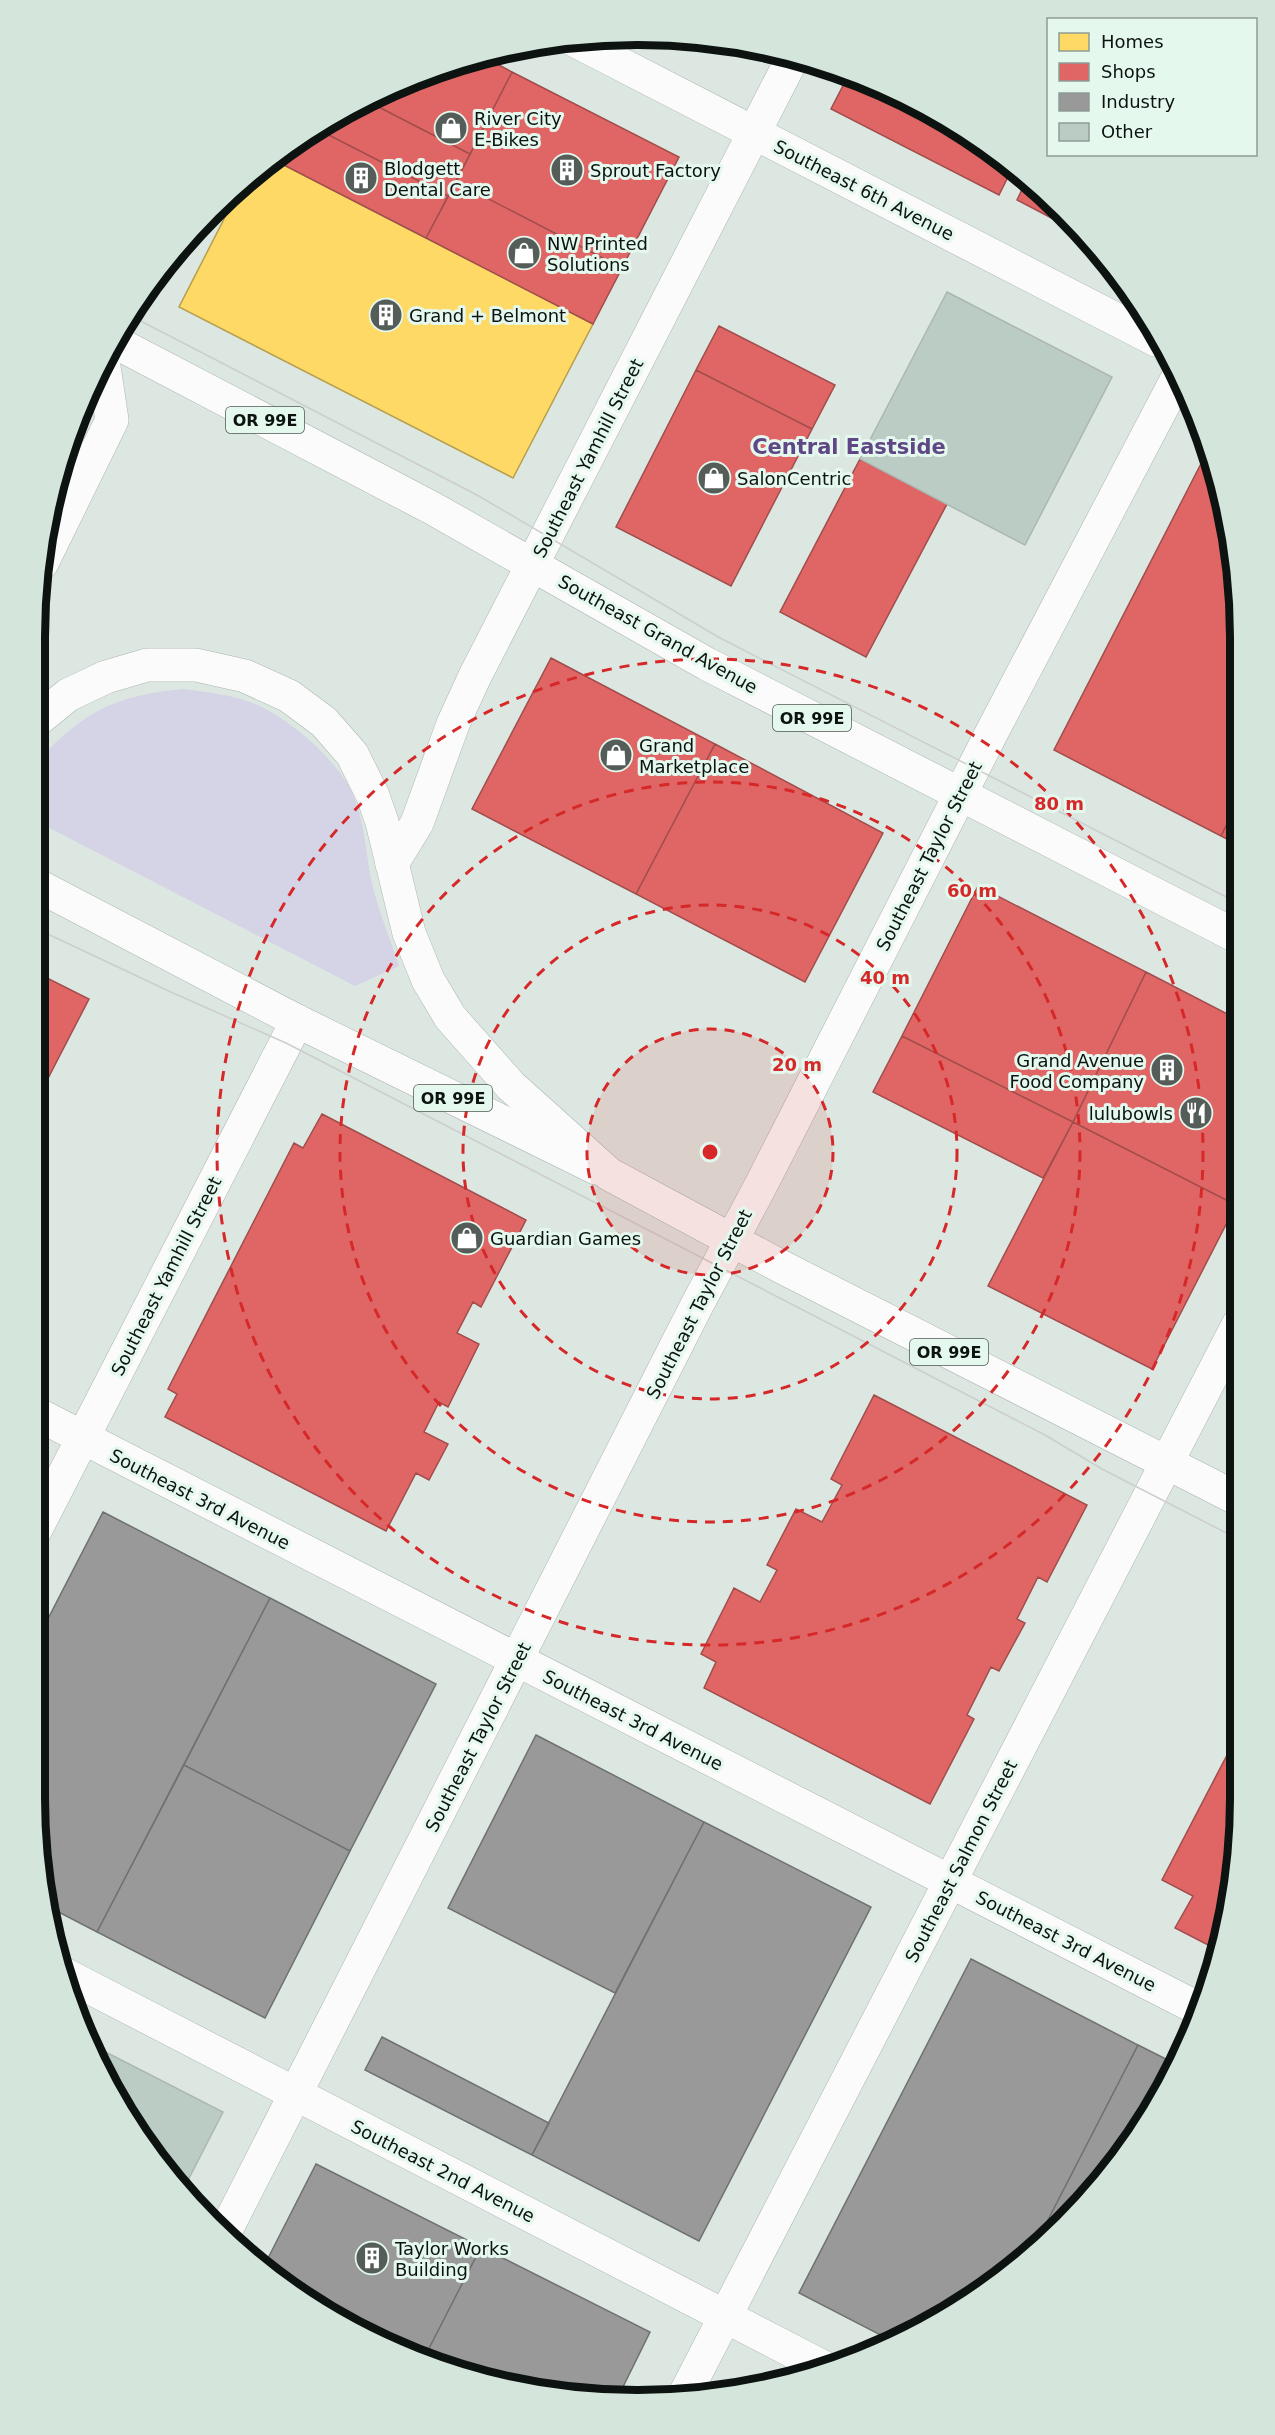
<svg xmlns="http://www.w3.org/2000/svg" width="1275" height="2435" viewBox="0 0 1275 2435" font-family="'DejaVu Sans',sans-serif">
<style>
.green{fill:#d5d3e6}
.homes{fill:#ffd966;stroke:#b69e4c;stroke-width:1.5}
.shops{fill:#e06666;stroke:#a04d4c;stroke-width:1.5}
.industry{fill:#999;stroke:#6f7170;stroke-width:1.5}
.building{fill:#bbccc4;stroke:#adb6b1;stroke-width:1.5}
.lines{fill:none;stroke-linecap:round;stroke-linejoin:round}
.minor-casing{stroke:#aeb6b1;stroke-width:34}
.major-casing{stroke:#aeb6b1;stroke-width:34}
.highway-casing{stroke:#aeb6b1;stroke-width:34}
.minor{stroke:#fafbfa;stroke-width:33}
.major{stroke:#fafbfa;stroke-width:33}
.highway{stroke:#fafbfa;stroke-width:33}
.tram{stroke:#cccecd;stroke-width:1.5}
.ring{fill:none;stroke:#d62828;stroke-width:3;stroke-dasharray:10 8}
.labels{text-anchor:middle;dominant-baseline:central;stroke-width:6;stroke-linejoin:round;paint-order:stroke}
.shield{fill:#e5f8ee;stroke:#4d5853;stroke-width:1.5}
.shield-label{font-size:16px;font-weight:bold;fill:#0c1310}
.poi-label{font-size:18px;fill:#0c1310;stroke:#e5f8ee;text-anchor:start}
.street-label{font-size:18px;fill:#0c1310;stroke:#e5f8ee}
.quarter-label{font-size:21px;font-weight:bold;fill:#5f4785;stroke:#e5f8ee}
.rim{fill:none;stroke:#0c1310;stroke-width:8}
.centre{fill:#d62828;stroke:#e5f8ee;stroke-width:3}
.ring-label{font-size:18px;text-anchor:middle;font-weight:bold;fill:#d62828;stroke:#e5f8ee;stroke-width:6;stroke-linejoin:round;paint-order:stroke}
</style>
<rect width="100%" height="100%" fill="#dce7e1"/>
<!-- green -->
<path class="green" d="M183,689C205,692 228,694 250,702C284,715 327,751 347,783C364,812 365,847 371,879C377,908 390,937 399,966L355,986L36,821V763C83,712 113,696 183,689Z"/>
<!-- homes -->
<path class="homes" d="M274,160L593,324L513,478L179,307L243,182Z"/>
<!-- shops -->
<path class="shops" d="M720,43L737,46L735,51Z
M484,57L512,72L470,154L367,101L444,66Z
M512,72L679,157L622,268L456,182Z
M848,76L905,97L1012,169L999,195L831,109Z
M367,101L470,154L448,196L317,129L336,115Z
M317,129L448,196L426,238L274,160Z
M1027,179L1035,184L1080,233L1017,200Z
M456,182L622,268L593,324L426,238Z
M719,326L835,385L812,429L696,370Z
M696,370L812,429L731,586L616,527Z
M1207,452L1235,558L1236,806L1221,836L1054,750Z
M860,459L947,504L866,657L780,612Z
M551,658L715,744L636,894L472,809Z
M715,744L883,833L805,982L636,894Z
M1236,806V844L1221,836Z
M978,886L1146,972L1073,1122L902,1036Z
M35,972L89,999L42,1090L48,1093L39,1113L35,1111Z
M1146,972L1237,1019L1236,1205L1073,1122Z
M902,1036L1073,1122L1043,1178L873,1092Z
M322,1114L526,1220L481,1307L473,1302L457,1333L479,1344L448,1407L439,1402L424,1432L448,1444L429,1480L416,1473L386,1531L165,1417L177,1394L168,1389L294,1143L303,1148Z
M1073,1122L1236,1205L1152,1369L988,1286Z
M874,1395L1087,1505L1047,1582L1038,1577L1017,1619L1025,1623L999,1671L991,1667L967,1715L974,1719L930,1804L704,1688L716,1662L701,1654L734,1588L760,1602L777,1570L767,1565L796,1509L822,1522L842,1485L831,1479Z
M1239,1732V1837L1220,1951L1175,1928L1193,1896L1162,1880Z"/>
<!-- industry -->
<path class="industry" d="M103,1512L270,1598L97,1932L45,1905L34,1798L35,1644Z
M270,1598L436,1684L350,1851L184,1765Z
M536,1735L704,1822L615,1993L448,1908Z
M184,1765L350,1851L265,2018L97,1932Z
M704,1822L871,1907L699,2241L532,2155Z
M971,1959L1138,2045L1033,2249L973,2299L894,2342L799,2293Z
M382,2037L549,2123L532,2155L365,2070Z
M1138,2045L1178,2065L1116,2164L1064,2224L1033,2249Z
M316,2164L481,2247L423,2360L406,2354L303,2299L263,2268Z
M481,2247L650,2332L617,2399H598L482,2380L423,2360Z"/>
<!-- building -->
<path class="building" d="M947,292L1112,377L1025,545L860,459Z
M90,2044L223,2112L183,2190L159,2165L115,2099Z"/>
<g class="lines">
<defs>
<path id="minor" d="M572,39L1156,340
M42,563L112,420L103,360
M392,864L417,823L453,724L475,676L794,55
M35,1413L1199,2009
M35,1531L297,1021
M62,1973L825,2368
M224,2234L697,1305L761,1185L992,732L1178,377
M684,2396L1238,1325"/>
<path id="major" d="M35,884L297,1021L596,1168"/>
<path id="highway" d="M115,342L432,508L707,664L1236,936
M36,721L68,695L106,677L147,665H196L245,676L289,696L324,722L352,754L373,796L382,822L409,933L428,980L450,1017L511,1086L609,1174L780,1266L1238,1499"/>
</defs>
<!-- minor casing -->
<use href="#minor" class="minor-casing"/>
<!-- major casing -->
<use href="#major" class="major-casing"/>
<!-- highway casing -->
<use href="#highway" class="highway-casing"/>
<!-- minor -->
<use href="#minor" class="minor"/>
<!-- major -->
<use href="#major" class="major"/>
<!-- highway -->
<use href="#highway" class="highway"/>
<!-- tram -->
<path class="tram" d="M131,316L477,495L720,638L1236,902
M35,928L173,993L286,1043L1045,1435L1102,1469L1238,1539"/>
</g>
<!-- distance rings -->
<circle cx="710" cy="1152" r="123" fill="#d62828" fill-opacity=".12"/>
<g class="ring">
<circle cx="710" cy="1152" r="123"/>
<circle cx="710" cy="1152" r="247"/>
<circle cx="710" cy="1152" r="370"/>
<circle cx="710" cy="1152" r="493"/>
</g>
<!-- icons -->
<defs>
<symbol id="shop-disc" viewBox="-11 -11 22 22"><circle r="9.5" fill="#555d59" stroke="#e5f8ee"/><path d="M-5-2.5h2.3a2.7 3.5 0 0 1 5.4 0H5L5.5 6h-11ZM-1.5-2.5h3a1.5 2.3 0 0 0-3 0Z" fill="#fff"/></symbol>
<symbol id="building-disc" viewBox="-11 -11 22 22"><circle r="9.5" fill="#555d59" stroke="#e5f8ee"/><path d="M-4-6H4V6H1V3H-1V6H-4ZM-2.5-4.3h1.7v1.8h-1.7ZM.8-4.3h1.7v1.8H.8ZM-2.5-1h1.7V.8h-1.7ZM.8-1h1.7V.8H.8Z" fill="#fff"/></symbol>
<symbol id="restaurant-disc" viewBox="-11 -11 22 22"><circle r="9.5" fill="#555d59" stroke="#e5f8ee"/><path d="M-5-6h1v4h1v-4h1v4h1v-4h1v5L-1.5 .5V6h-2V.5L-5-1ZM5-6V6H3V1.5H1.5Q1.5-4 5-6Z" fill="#fff"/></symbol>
</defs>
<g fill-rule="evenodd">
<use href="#shop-disc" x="432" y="109" width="38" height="38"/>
<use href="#building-disc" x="548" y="151" width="38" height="38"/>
<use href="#building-disc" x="342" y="159" width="38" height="38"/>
<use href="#shop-disc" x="505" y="234" width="38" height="38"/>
<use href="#building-disc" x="367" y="296" width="38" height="38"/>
<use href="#shop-disc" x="695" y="459" width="38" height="38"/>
<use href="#shop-disc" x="597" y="736" width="38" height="38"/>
<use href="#building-disc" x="1148" y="1051" width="38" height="38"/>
<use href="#restaurant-disc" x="1177" y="1094" width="38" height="38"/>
<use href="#shop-disc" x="448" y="1219" width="38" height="38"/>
<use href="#building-disc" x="353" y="2239" width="38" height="38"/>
</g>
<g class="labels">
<!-- shield labels -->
<g class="shield">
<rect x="226" y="407" width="78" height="26" rx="4.5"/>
<rect x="773" y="705" width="78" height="26" rx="4.5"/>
<rect x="414" y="1085" width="78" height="26" rx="4.5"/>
<rect x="910" y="1339" width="78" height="26" rx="4.5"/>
</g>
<g class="shield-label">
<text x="265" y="420">OR 99E</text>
<text x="812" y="718">OR 99E</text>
<text x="453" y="1098">OR 99E</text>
<text x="949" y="1352">OR 99E</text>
</g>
<!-- poi labels -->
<g class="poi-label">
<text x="474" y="118">River City<tspan x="474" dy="21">E-Bikes</tspan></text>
<text x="384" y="168">Blodgett<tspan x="384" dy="21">Dental Care</tspan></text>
<text x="590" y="170">Sprout Factory</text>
<text x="547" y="243">NW Printed<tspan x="547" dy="21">Solutions</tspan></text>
<text x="409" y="315">Grand + Belmont</text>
<text x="737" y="478">SalonCentric</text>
<text x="639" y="745">Grand<tspan x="639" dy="21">Marketplace</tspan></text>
<text x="1144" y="1060" text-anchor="end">Grand Avenue<tspan x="1144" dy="21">Food Company</tspan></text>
<text x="1173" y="1113" text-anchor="end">lulubowls</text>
<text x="490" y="1238">Guardian Games</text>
<text x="395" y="2248">Taylor Works<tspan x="395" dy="21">Building</tspan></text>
</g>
<!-- street labels -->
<g class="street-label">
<text transform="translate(864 190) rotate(27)">Southeast 6th Avenue</text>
<text transform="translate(588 458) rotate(-63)">Southeast Yamhill Street</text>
<text transform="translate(658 634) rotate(29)">Southeast Grand Avenue</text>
<text transform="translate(929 856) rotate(-63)">Southeast Taylor Street</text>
<text transform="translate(166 1276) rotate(-63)">Southeast Yamhill Street</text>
<text transform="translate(699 1304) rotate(-63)">Southeast Taylor Street</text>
<text transform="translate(200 1499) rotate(27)">Southeast 3rd Avenue</text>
<text transform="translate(633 1720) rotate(27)">Southeast 3rd Avenue</text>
<text transform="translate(478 1737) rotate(-63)">Southeast Taylor Street</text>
<text transform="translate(961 1861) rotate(-63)">Southeast Salmon Street</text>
<text transform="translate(1066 1941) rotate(27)">Southeast 3rd Avenue</text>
<text transform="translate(443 2171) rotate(27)">Southeast 2nd Avenue</text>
</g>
<!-- quarter labels -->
<g class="quarter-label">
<text x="849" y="447">Central Eastside</text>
</g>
</g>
<!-- crop -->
<path d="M0 0H1275V2435H0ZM637 45H638A592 592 0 0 1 1230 637V1798A592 592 0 0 1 638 2390H637A592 592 0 0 1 45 1798V637A592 592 0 0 1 637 45Z" fill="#d4e6dc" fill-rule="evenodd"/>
<path class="rim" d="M637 45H638A592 592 0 0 1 1230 637V1798A592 592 0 0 1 638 2390H637A592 592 0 0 1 45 1798V637A592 592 0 0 1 637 45Z"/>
<circle cx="710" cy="1152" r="9" class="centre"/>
<g class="ring-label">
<text x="1059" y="810">80 m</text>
<text x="972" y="897">60 m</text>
<text x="885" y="984">40 m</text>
<text x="797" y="1071">20 m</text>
</g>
<!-- legend -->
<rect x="1047" y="18" width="210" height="138" fill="#e5f8ee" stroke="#8e9c95" stroke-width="1.5"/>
<rect x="1059" y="33" width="30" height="18" fill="#ffd966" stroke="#8e9c95" stroke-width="1.5"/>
<text x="1101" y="48" font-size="18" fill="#0c1310">Homes</text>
<rect x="1059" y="63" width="30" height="18" fill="#e06666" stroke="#8e9c95" stroke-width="1.5"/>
<text x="1101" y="78" font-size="18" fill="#0c1310">Shops</text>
<rect x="1059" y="93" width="30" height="18" fill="#999999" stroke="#8e9c95" stroke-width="1.5"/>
<text x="1101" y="108" font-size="18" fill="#0c1310">Industry</text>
<rect x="1059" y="123" width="30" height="18" fill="#bbccc4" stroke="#8e9c95" stroke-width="1.5"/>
<text x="1101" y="138" font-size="18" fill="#0c1310">Other</text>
</svg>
